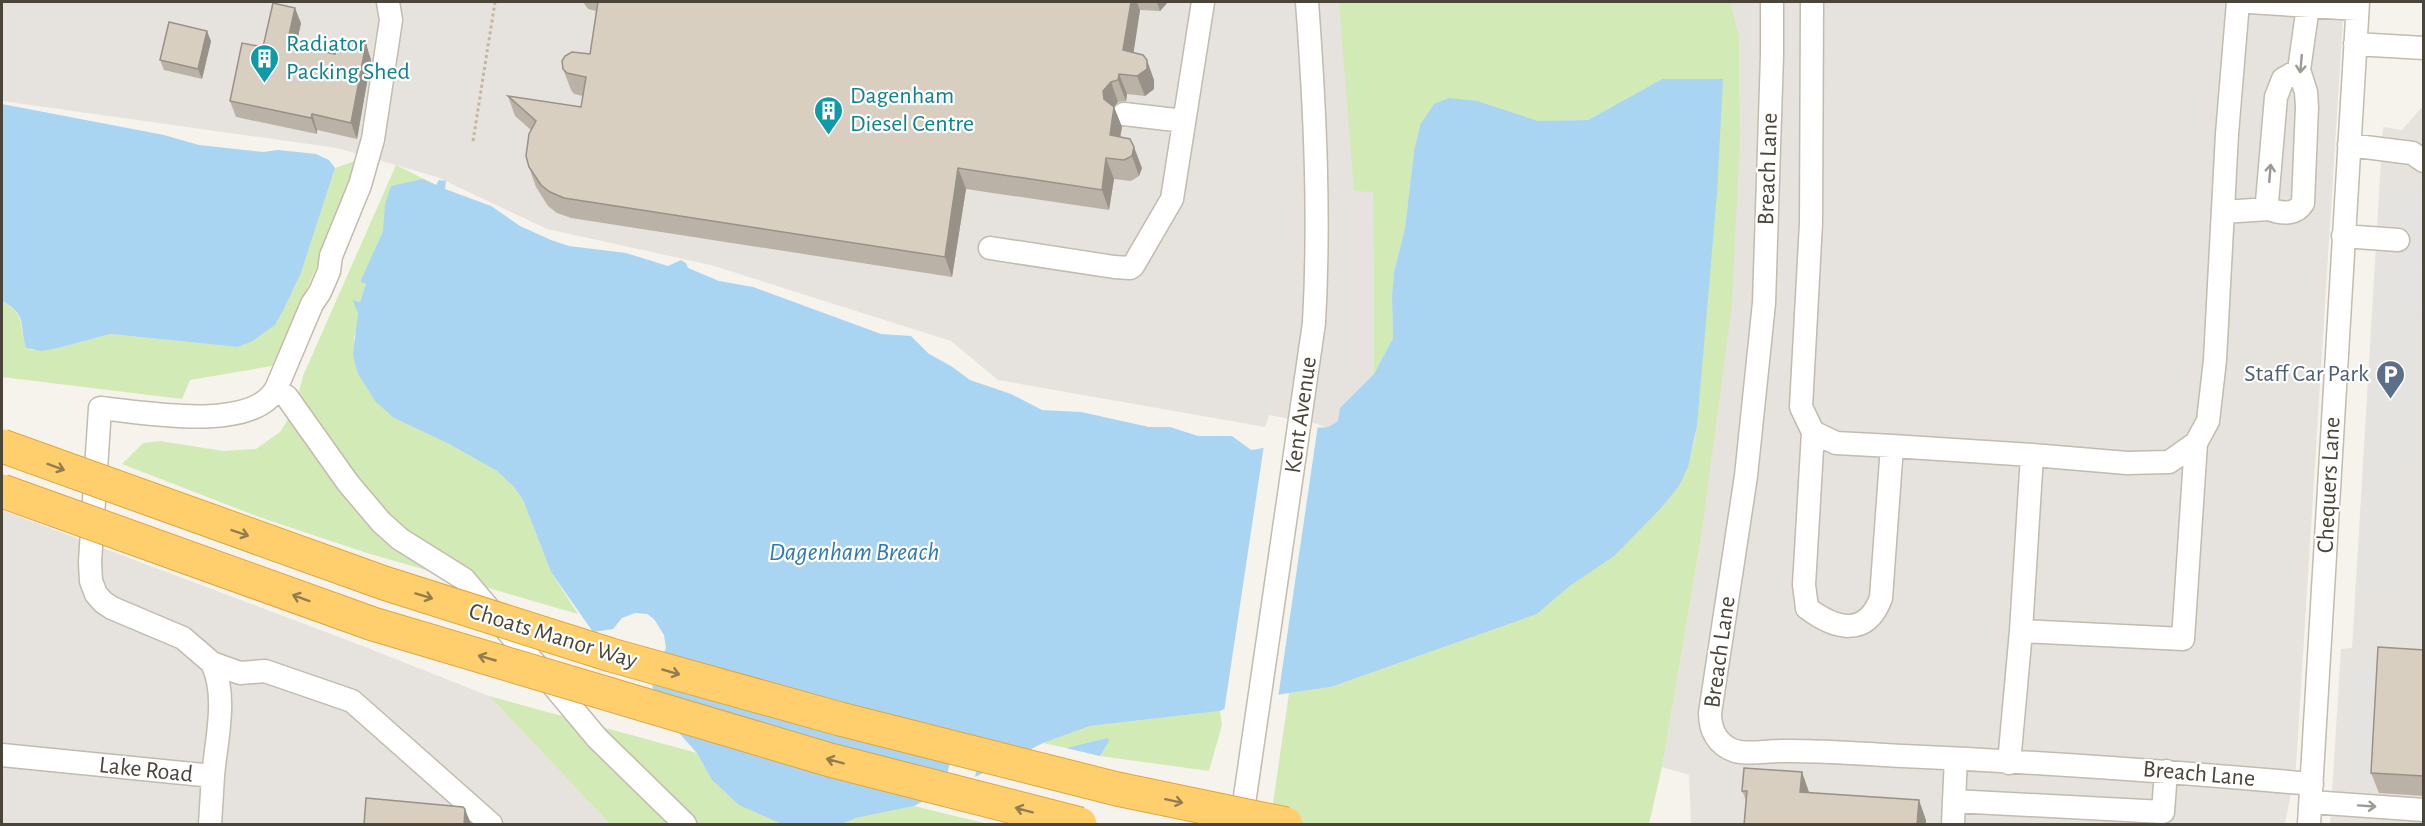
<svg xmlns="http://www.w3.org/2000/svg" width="2425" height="826" viewBox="0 0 2425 826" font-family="'Alegreya Sans',sans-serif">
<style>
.industrial{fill:#e6e2dd}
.green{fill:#d2eab5}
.parking{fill:#e5e3e0}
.water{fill:#a9d4f2}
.pier{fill:#f6f3ec}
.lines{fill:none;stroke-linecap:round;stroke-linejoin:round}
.minor-casing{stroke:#c2bbae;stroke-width:25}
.path{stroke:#c4b79f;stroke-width:3;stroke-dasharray:3 3;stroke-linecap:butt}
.minor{stroke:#fff;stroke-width:22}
.highway-bridge-casing{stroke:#e0a43c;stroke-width:35;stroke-linecap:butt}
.highway-bridge{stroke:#ffcf6e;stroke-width:33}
.wall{fill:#bab2a6}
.shaded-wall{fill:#979187}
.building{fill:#d8cfc1;stroke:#979187;stroke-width:1.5}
.oneway{stroke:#9c9892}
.oneway2{stroke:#937c4e}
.labels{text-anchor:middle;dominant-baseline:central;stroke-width:4.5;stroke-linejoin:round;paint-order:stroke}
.culture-label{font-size:24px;fill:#0d838f;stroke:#fff;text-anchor:start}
.street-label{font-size:24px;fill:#4b4439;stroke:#fff}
.service-label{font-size:24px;fill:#4e5e75;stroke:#fff;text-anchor:end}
.water-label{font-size:26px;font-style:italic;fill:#2e7ab2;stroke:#fff}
</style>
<rect width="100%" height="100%" fill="#f6f3ec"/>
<!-- industrial -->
<path class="industrial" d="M2,2H2344L2296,767L2285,824H1691L1689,775L1662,767L1700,544L1740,135L1739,37L1397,33L1373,191L1374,374L1341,408L1338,421L1327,429L1318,424L1269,415L1265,427L998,380L951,341L711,265L547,229L437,177L337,148L2,101Z
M2423,106V824H2330L2341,649L2352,648L2383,127L2402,130Z
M2,510L355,643L489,696L610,824H2Z"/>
<!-- green -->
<path class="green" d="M1339,2H1557L1564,4L1568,2H1730L1739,37L1740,135L1732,304L1700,544L1662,767L1649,824H1270L1289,693L1331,687L1537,614L1662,507C1684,480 1691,460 1697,426L1722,79H1662L1588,120L1420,125L1414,151L1405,228L1394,272L1392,295L1393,338L1374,374L1373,192L1354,191Z
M366,157L272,366L190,380L182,399L2,377V301C26,314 19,325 26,348L32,350L62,347L110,334L238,347L253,341L275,325L284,309L301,273L335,168Z
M396,165L436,185L383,231L360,282L366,284L360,302L354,300L358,314V327L354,338L358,374L394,418L449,444L497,471L514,487L523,500L551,572L578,614L367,553L259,517L122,464L143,443L160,441L223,451L256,449L280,432L295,408L303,376Z
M489,696L697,753C722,798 737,804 782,824H610Z
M1220,711L1222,725L1209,771L1100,756L1110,740L1107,738L1066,748L1043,743L1090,726Z
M914,806L988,824H842L856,818Z"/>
<!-- parking -->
<path class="parking" d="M2380,188L2423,191L2401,592L2356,589Z
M2354,664L2382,666L2373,783L2345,781Z"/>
<!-- water -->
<path class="water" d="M1662,79H1723L1717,193L1697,426L1688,467L1679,486L1662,507L1614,556L1571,585L1537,614L1331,687L1282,694L1233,705L1220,711L1090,726L1043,743L975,777L983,740L957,733L943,791L914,806L856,818L842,824H782L739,805L712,780L697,753L654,705L652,680L666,648L664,635L654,619L647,614L635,613L622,618L613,629L593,632L551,572L523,500L514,487L497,471L449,444L394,418L376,402L358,374L355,363L353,354L358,314L353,300L360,302L366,284L360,282L383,231L385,204L391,186L423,179L436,185L439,180L446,181L445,189L491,206L520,226L551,240L569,246L626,253L668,266L681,260L686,263L688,268L719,281L753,287L881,334L911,336L929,354L951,366L970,380L1011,394L1042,410L1081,412L1149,427H1170L1198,436H1232L1251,450C1273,448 1290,434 1311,429C1325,425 1323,432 1338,421L1340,408L1374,374L1393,338L1392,295L1394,272L1405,228L1414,151L1420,125L1434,104L1449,98L1477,101L1538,121L1588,120Z
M2,104L164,135L199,145L263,152L278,150L316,154L329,160L335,168L301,273L284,309L275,325L253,341L238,347L110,334L62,347L42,351L26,348C19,324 28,315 2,301Z
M1107,738L1110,740L1100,756L1066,748Z"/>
<!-- pier -->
<path class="pier" d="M1312,425H1318L1278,698L1224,712L1264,445Z"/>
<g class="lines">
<defs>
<path id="minor" d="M388,2L391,20L373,139L360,185L331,256L329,271L320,292L312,304L276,389C251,433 143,412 100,408L90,562L91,581L96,594L103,602L112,608L183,638L212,663L240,673L265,671L352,701L491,824
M1772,2V55L1764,303L1746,476L1710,713C1710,730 1717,745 1735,751C1750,755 1765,751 1780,751C1821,750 1863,754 1903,756C2040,762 2176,772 2312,784
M1812,2L1811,223L1801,407L1813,432L1836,443L1892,446
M2249,2L2357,9
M2355,44L2424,48
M2299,70L2283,79L2276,97L2267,202L2269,209C2282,214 2296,215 2303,203L2307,107L2306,92L2299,70L2308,6
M1124,114L1184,121
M2349,145L2412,153L2424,161
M2223,212L2269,209
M2343,236L2398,240
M990,248L1114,267L1130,268L1133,266L1172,199L1203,2
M276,389L287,397L348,483L381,522L400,539L464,579L597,738L685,824
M1813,432L1804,585L1807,608C1835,629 1866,638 1881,598L1892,446L2032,455
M2021,631L2183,639L2196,443L2208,421L2215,360L2227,134L2238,2
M2,755L213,776C216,741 228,696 212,663
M1956,759L1954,801L2163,812L2166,771
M2009,763L2021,631L2032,455L2127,463L2169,462L2196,443
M2311,802L2424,810
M210,824L213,776
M1241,824L1314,323C1320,216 1315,109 1307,2
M1953,824L1954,801
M2309,824L2358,2"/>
</defs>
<!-- minor casing -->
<use href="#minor" class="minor-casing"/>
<!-- path -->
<path class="path" d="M473,141L495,2"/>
<!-- minor -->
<use href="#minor" class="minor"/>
<defs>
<path id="highway-bridge" d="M2,446L384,583L611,655L840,719L1117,789L1286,824
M2,491L373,624L830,760L1080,824"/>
</defs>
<!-- highway-bridge casing -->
<use href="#highway-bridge" class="highway-bridge-casing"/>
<!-- highway-bridge -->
<use href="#highway-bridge" class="highway-bridge"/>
</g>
<!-- wall -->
<path class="wall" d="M583,2H1168L1160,11L1140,10L1133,52L1154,80V89L1145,96L1127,94L1126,101L1118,102L1114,107L1122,127L1120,137L1142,168L1139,176L1131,181L1114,179L1109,210L966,189L952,277L571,218L557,213L548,206L536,187L529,167L531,130L515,116L508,96L581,107L583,96L574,94L571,90L563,69L590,54L596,11L588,9Z
M301,23L296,46L335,54L366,44L371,60L357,139L317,130V134L236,117L230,101Z
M211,41L202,79L164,70L160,60Z
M2424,650V796L2379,793L2371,773Z
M1742,791L1809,793L1926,820V825H1744L1746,800Z"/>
<!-- shaded-wall -->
<path class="shaded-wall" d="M1131,2H1137L1140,10L1131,70L1123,50Z
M1157,2H1168L1160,11Z
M295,8L301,23L293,60L287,44Z
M207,31L211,41L202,79L198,69Z
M366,44L371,60L357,139L351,123Z
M1147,60L1154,80V89L1145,96L1137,76Z
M1119,74L1127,94L1126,101L1118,80Z
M1111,82L1118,102L1114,107L1122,127L1117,155L1110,135L1103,91Z
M312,114L317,130V134L311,118Z
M1134,147L1142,168L1139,176L1132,156Z
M1106,158L1114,179L1109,210L1102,190Z
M958,168L966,189L952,277L945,257Z
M1802,772L1809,792L1808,813L1800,792Z
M1919,800L1926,820V825H1917Z
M465,809L471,824L464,825Z"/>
<!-- building -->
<path class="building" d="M598,2H1131L1123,50L1143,55L1147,60V69L1137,76L1119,74L1118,80L1111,82L1103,91L1104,99L1114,107L1110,135L1130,139L1134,147L1132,156L1124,160L1106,158L1102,190L958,168L945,257L564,198L550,192L541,185L529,167L526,156L529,134L536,121L508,96L581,107L586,77L567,73L563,69L562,61L565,56L572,52L590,54Z
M273,3L295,8L287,44L335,54L339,39L366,44L351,123L312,114L311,118L230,101L242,43L263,47Z
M169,22L207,31L198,69L160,60Z
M2378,647L2424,650V776L2371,773Z
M1744,768L1802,772L1800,792L1919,800L1917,825H1744L1747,791H1742Z
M366,798L463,807L465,809L464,825H364Z"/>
<!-- one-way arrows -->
<defs><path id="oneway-shaft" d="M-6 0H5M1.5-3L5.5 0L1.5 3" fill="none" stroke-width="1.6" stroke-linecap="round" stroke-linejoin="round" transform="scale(1.5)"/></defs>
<g class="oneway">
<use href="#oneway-shaft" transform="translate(2301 64) rotate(95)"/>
<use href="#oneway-shaft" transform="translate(2270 173) rotate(-85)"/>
<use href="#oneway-shaft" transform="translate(2367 806) rotate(4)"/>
</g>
<g class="oneway2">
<use href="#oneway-shaft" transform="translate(56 467) rotate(20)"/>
<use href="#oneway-shaft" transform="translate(240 533) rotate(19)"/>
<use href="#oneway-shaft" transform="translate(424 596) rotate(17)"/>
<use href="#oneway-shaft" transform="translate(301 598) rotate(-160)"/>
<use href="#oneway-shaft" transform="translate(487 658) rotate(-164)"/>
<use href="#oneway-shaft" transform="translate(671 672) rotate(16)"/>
<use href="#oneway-shaft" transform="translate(835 761) rotate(-165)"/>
<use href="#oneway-shaft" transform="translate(1174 801) rotate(12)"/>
<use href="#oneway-shaft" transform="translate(1024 810) rotate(-165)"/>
</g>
<!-- icons -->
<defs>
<symbol id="building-pin" viewBox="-11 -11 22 30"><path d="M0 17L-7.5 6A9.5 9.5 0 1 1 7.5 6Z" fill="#0f9aa8" stroke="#fff"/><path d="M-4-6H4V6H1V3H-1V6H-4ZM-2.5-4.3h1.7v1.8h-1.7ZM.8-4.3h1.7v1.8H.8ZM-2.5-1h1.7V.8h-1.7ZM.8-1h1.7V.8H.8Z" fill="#fff"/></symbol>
<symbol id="parking-pin" viewBox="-11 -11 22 30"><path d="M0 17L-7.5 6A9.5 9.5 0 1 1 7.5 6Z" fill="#5c6f8a" stroke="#fff"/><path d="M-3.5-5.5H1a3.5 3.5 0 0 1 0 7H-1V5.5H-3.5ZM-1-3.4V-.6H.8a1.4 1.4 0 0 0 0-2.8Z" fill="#fff"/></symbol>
</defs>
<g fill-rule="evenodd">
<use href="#building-pin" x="248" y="42" width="33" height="45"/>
<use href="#building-pin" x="812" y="94" width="33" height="45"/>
<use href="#parking-pin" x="2374" y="358" width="33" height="45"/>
</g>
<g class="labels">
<!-- culture labels -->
<g class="culture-label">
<text x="286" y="44">Radiator<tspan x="286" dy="28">Packing Shed</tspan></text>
<text x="850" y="96">Dagenham<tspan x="850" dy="28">Diesel Centre</tspan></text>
</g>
<!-- street labels -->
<g class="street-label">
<text transform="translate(1768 169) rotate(-88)">Breach Lane</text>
<text transform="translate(1301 415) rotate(-82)">Kent Avenue</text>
<text transform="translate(2329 485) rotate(-87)">Chequers Lane</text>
<text transform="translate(553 636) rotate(17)">Choats Manor Way</text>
<text transform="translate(1720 652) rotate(-82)">Breach Lane</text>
<text transform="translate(146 770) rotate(6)">Lake Road</text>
<text transform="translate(2199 774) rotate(5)">Breach Lane</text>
</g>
<!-- service labels -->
<g class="service-label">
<text x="2369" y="374">Staff Car Park</text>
</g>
<!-- water labels -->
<g class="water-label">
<text x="854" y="552">Dagenham Breach</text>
</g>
</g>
<!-- border -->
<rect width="2425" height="826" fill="none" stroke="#4b4439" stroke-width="6"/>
</svg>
